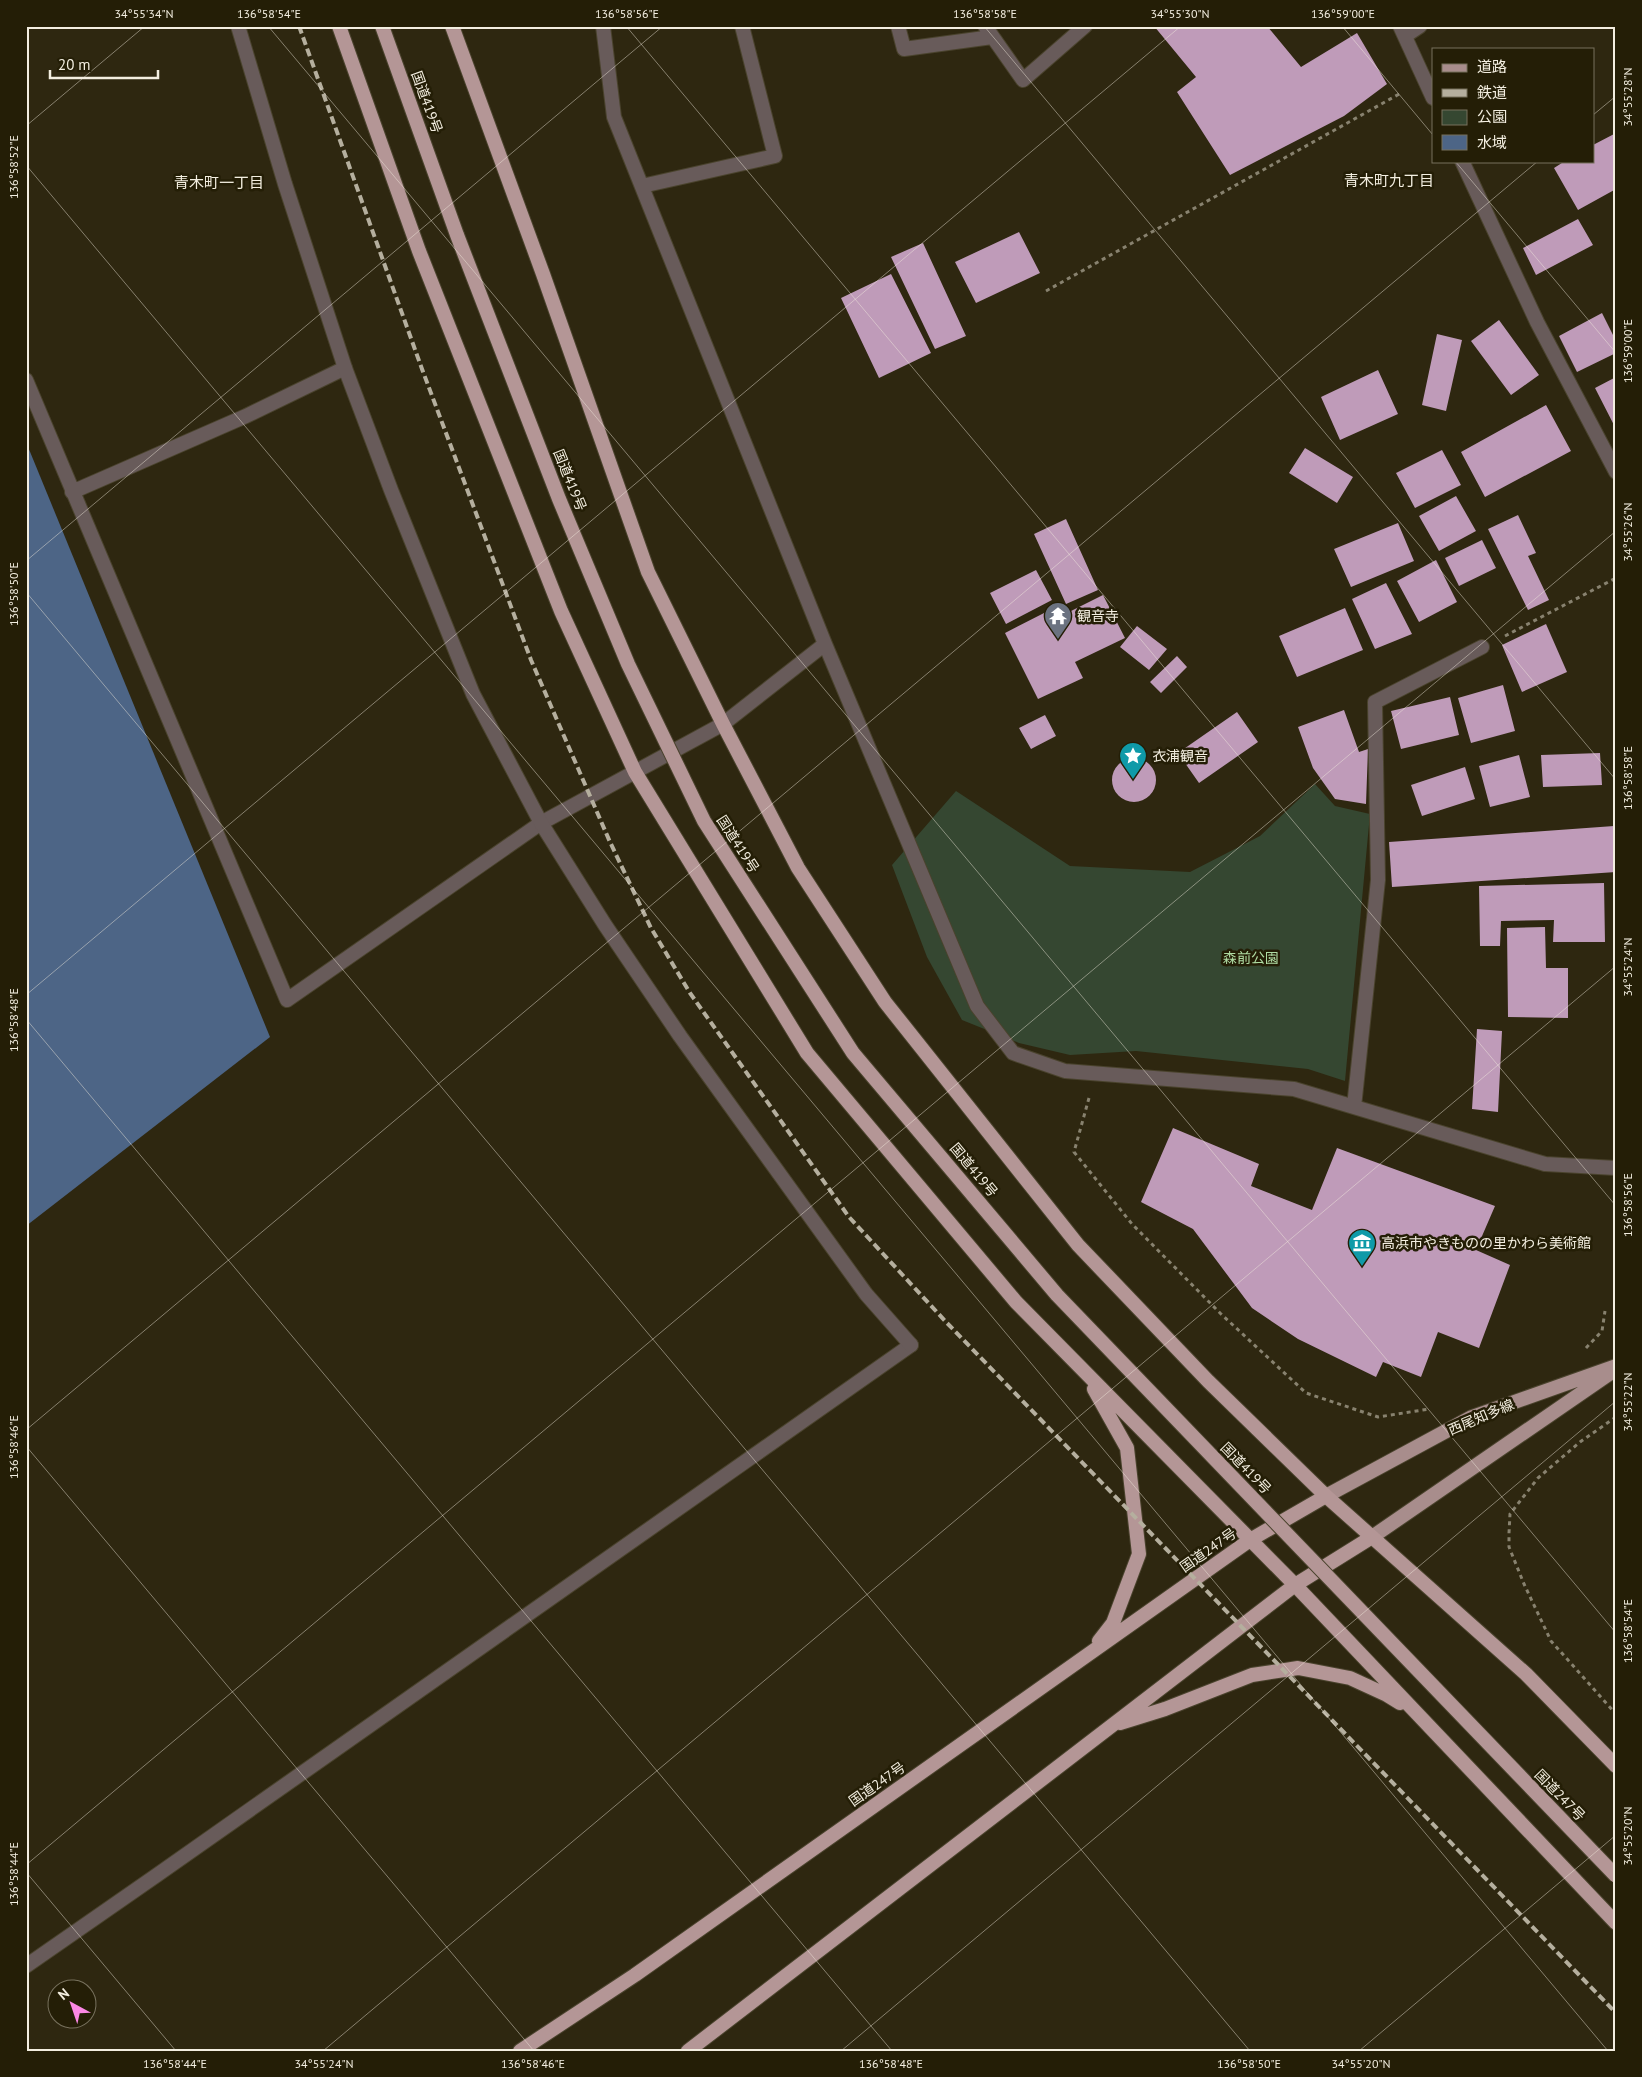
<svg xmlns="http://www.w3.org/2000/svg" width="1642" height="2077" viewBox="0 0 1642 2077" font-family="'PT Sans','Noto Sans JP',sans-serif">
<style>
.green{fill:#354731}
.water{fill:#4d6586}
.building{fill:#bf9bb9}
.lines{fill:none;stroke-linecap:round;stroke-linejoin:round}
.minor-casing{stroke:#4a432d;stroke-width:16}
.tertiary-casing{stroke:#4a432d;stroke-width:16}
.primary-casing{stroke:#4a432d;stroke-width:16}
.trunk-casing{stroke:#4a432d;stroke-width:16}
.path{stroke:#88826f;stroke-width:3;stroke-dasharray:4 4;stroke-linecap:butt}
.minor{stroke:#685b5a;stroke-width:14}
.tertiary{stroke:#685b5a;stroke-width:14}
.primary{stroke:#a88d8c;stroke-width:14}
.trunk{stroke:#b49696;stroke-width:14}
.rail{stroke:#b5af9e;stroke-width:4;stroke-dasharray:8 4;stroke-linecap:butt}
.trunk-bridge-casing{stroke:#4a432d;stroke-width:16;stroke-linecap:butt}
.trunk-bridge{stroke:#b49696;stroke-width:14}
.ticks{fill:none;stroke:#f3eee0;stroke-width:1;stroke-opacity:0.45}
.labels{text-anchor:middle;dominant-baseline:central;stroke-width:5;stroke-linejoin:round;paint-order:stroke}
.street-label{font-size:14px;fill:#f3eee0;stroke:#241e06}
.poi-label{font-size:14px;fill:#f3eee0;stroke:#241e06;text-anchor:start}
.park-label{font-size:14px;fill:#afdca3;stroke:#241e06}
.neighbourhood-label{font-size:15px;fill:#f3eee0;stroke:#241e06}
.neatline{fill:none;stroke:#f3eee0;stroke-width:2}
.ticks-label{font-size:12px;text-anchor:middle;fill:#f3eee0}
</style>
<rect width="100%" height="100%" fill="#2e2710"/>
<!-- green -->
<path class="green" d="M1315,784L1335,806L1370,814L1345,1081L1308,1069L1136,1051L1070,1055L1019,1043L962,1020L927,957L892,865L956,791L1070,866L1190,872L1260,836Z"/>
<!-- water -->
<path class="water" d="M26,442L270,1037L26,1226Z"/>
<!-- building -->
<path class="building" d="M1154,26H1267L1301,67L1357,33L1387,84L1344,116L1230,175L1177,92L1196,77Z
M1616,133V189L1578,210L1554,168L1565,161H1593V145Z
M1578,219L1593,245L1536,275L1523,248Z
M1019,232L1040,273L976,303L955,262Z
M923,243L966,336L935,349L891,257Z
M891,274L931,353L879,378L841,298Z
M1602,313L1616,341V353L1577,372L1559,336Z
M1499,320L1539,375L1511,395L1471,341Z
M1437,334L1462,340L1446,411L1422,405Z
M1378,370L1398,414L1340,440L1321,397Z
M1616,377V429L1595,388Z
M1546,405L1571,451L1485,497L1461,452Z
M1305,448L1353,477L1337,503L1289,473Z
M1442,450L1461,485L1415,508L1396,473Z
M1456,496L1476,531L1439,551L1419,516Z
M1518,515L1536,553L1528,556L1549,600L1528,610L1488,529Z
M1066,519L1098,590L1066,604L1034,534Z
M1398,523L1414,561L1351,587L1334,549Z
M1482,540L1496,568L1459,586L1445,558Z
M1436,560L1457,602L1419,622L1397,581Z
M1036,570L1052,600L1006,624L990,593Z
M1386,583L1412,634L1375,649L1352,599Z
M1103,595L1125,638L1075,662L1083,678L1038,699L1005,633L1048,611L1053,620Z
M1345,608L1363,650L1297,677L1279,636Z
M1546,624L1567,672L1522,692L1502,645Z
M1137,626L1167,649L1149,670L1120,647Z
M1177,656L1187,667L1161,693L1150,682Z
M1503,685L1515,731L1471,743L1458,698Z
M1450,697L1459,735L1401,749L1391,711Z
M1344,710L1359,752L1368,749L1366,804L1335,799L1313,768L1298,727Z
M1237,712L1258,742L1199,783L1178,753Z
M1045,715L1056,736L1031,749L1019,728Z
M1600,753L1602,785L1543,787L1541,755Z
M1519,755L1530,797L1490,807L1479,766Z
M1112 780a22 22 0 1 1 44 0a22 22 0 1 1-44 0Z
M1465,767L1475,799L1422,816L1411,785Z
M1614,826L1616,872L1392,887L1389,842Z
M1604,883L1605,942H1553L1554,920L1501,921L1500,946H1480L1479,886Z
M1545,927L1546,968H1568V1018L1508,1017L1507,928Z
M1477,1029L1502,1031L1498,1112L1472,1109Z
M1173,1128L1259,1164L1251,1186L1312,1210L1337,1148L1495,1206L1476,1250L1510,1265L1479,1348L1438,1332L1421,1377L1383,1362L1376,1377L1298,1339L1252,1308L1193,1229L1141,1202Z"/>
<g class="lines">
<defs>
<path id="minor" d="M603,26L614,117L825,644L977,1006L1013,1053L1065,1071L1294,1089L1545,1164L1616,1168
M898,26L904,49L992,37
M985,26L1023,80L1085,26
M1400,26L1433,98
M1405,36L1420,26
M1462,161L1537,322L1616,472
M642,186L775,156L742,26
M26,380L287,1000L541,823L723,724L825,644
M72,492L246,416L345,368
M1354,1107L1378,880L1375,702L1482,647
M26,1966L157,1875L911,1345"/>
<path id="tertiary" d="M238,26L285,184L345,368L391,490L473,694L541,823L605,925L680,1036L866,1294L911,1345"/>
<path id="primary" d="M1326,1496L1472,1417L1616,1366
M1372,1537L1609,1374"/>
<path id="trunk" d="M339,26L419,251L561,611L635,772L807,1053L1016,1302L1295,1585L1616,1923
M452,26L543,274L648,572L723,724L798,868L885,1002L1078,1245L1208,1381L1326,1496L1526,1674L1616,1766
M1094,1389L1127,1448L1139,1554L1113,1623L1099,1641
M1120,1723L1165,1709L1252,1675L1298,1668L1350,1678L1387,1695L1400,1703
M520,2051L635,1975L1250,1540L1326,1496
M688,2051L1295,1585L1372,1537"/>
</defs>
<!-- minor casing -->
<use href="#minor" class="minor-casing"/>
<!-- tertiary casing -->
<use href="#tertiary" class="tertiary-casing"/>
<!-- primary casing -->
<use href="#primary" class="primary-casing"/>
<!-- trunk casing -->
<use href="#trunk" class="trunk-casing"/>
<!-- path -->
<path class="path" d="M1046,291L1401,93
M1505,636L1616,578
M1089,1098L1074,1152L1132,1224L1220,1313L1306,1393L1378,1417L1429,1409
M1586,1348L1602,1331L1605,1311
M1616,1417L1580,1442L1538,1478L1510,1514L1509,1533V1547L1524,1584L1551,1641L1616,1714"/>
<!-- minor -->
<use href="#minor" class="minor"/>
<!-- tertiary -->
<use href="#tertiary" class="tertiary"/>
<!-- primary -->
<use href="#primary" class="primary"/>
<!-- trunk -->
<use href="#trunk" class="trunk"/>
<!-- rail -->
<path class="rail" d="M299,26L422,369L531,660L610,842L651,928L690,993L849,1217L947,1323L1616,2013"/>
<defs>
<path id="trunk-bridge" d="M382,26L457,235L559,499L628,664L704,821L853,1053L1057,1295L1616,1876"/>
</defs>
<!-- trunk-bridge casing -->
<use href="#trunk-bridge" class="trunk-bridge-casing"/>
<!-- trunk-bridge -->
<use href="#trunk-bridge" class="trunk-bridge"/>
</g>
<!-- ticks -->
<path class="ticks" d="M268,26L1616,1633M626,26L1616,1206M984,26L1616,780M1342,26L1433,135M1593,115L1616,96M26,126L145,26M1455,161L1616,353M26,165L1608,2051M26,561L663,26M26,592L1250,2051M26,995L1181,26M26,1019L892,2051M26,1430L1538,161M26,1446L534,2051M26,1865L1616,531M26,1872L176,2051M323,2051L1616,966M841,2051L1616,1401M1359,2051L1616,1835"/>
<!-- icons -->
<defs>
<symbol id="temple-pin" viewBox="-11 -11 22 30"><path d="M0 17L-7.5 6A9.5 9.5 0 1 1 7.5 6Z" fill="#6b7280" stroke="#241e06"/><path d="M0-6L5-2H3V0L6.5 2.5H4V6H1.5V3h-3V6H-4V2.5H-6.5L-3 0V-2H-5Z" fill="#fff"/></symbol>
<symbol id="sight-pin" viewBox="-11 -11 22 30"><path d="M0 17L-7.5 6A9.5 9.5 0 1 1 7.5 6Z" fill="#0f9aa8" stroke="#241e06"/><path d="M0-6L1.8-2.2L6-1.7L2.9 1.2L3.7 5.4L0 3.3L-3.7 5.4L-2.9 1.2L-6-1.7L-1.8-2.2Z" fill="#fff"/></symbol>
<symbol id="museum-pin" viewBox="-11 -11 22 30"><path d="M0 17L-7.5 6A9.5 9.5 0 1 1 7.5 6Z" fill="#0f9aa8" stroke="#241e06"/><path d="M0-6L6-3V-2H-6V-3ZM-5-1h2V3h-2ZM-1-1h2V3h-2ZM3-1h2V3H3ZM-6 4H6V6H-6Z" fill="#fff"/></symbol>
</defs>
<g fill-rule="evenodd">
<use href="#temple-pin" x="1042" y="600" width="32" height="43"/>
<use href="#sight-pin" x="1117" y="740" width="32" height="43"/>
<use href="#museum-pin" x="1346" y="1227" width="32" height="43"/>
</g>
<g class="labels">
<!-- street labels -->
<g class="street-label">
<text transform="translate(427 102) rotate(70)">国道419号</text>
<text transform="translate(570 480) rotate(68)">国道419号</text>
<text transform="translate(738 844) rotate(57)">国道419号</text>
<text transform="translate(974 1170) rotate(50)">国道419号</text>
<text transform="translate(1481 1417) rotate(-23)">西尾知多線</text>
<text transform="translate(1246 1468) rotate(46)">国道419号</text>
<text transform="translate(1208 1550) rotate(-35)">国道247号</text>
<text transform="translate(877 1784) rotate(-35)">国道247号</text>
<text transform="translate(1560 1795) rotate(46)">国道247号</text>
</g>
<!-- poi labels -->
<g class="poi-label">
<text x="1077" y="616">観音寺</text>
<text x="1152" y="756">衣浦観音</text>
<text x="1381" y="1243">高浜市やきものの里かわら美術館</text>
</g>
<!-- park labels -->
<g class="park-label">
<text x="1251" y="958">森前公園</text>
</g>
<!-- neighbourhood labels -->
<g class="neighbourhood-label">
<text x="1389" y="180">青木町九丁目</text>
<text x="219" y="182">青木町一丁目</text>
</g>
</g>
<!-- border -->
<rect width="1642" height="2077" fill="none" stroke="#241e06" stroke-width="55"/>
<!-- legend -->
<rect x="1432" y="48" width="162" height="115" fill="#241e06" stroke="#77715d"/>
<rect x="1442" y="64" width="25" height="8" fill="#a88d8c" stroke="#77715d"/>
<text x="1477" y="72" font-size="15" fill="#f3eee0">道路</text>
<rect x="1442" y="89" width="25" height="8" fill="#b5af9e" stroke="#77715d"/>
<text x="1477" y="98" font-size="15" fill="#f3eee0">鉄道</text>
<rect x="1442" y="110" width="25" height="15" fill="#354731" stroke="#77715d"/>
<text x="1477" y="122" font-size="15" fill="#f3eee0">公園</text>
<rect x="1442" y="135" width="25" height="15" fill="#4d6586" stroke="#77715d"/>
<text x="1477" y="148" font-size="15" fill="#f3eee0">水域</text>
<!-- north arrow -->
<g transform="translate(72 2004) rotate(320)"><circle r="24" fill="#241e06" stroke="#77715d"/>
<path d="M0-4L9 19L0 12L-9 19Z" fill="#fb87e5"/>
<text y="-8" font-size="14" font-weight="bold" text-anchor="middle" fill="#f3eee0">N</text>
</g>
<!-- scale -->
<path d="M50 70v8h108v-8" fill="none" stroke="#f3eee0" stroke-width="2.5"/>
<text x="58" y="70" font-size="15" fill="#f3eee0" stroke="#241e06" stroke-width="4" paint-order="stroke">20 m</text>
<rect x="28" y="28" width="1586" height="2022" class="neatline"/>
<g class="ticks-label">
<text x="144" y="18">34°55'34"N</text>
<text x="269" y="18">136°58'54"E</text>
<text x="627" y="18">136°58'56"E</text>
<text x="985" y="18">136°58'58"E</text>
<text x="1180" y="18">34°55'30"N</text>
<text x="1343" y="18">136°59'00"E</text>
<text transform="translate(1628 97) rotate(-90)" y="4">34°55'28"N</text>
<text transform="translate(14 167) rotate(-90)" y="4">136°58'52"E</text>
<text transform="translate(1628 351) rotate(-90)" y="4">136°59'00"E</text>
<text transform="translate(1628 532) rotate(-90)" y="4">34°55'26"N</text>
<text transform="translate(14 594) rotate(-90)" y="4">136°58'50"E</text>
<text transform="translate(1628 778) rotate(-90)" y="4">136°58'58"E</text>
<text transform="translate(1628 967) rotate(-90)" y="4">34°55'24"N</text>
<text transform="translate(14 1020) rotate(-90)" y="4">136°58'48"E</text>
<text transform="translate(1628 1205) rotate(-90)" y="4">136°58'56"E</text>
<text transform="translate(1628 1402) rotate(-90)" y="4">34°55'22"N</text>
<text transform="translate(14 1447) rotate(-90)" y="4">136°58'46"E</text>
<text transform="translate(1628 1631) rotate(-90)" y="4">136°58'54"E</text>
<text transform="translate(1628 1836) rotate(-90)" y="4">34°55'20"N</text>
<text transform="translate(14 1874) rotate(-90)" y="4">136°58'44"E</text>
<text x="175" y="2068">136°58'44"E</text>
<text x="324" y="2068">34°55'24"N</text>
<text x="533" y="2068">136°58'46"E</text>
<text x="891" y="2068">136°58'48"E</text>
<text x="1249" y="2068">136°58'50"E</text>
<text x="1361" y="2068">34°55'20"N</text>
</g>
</svg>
